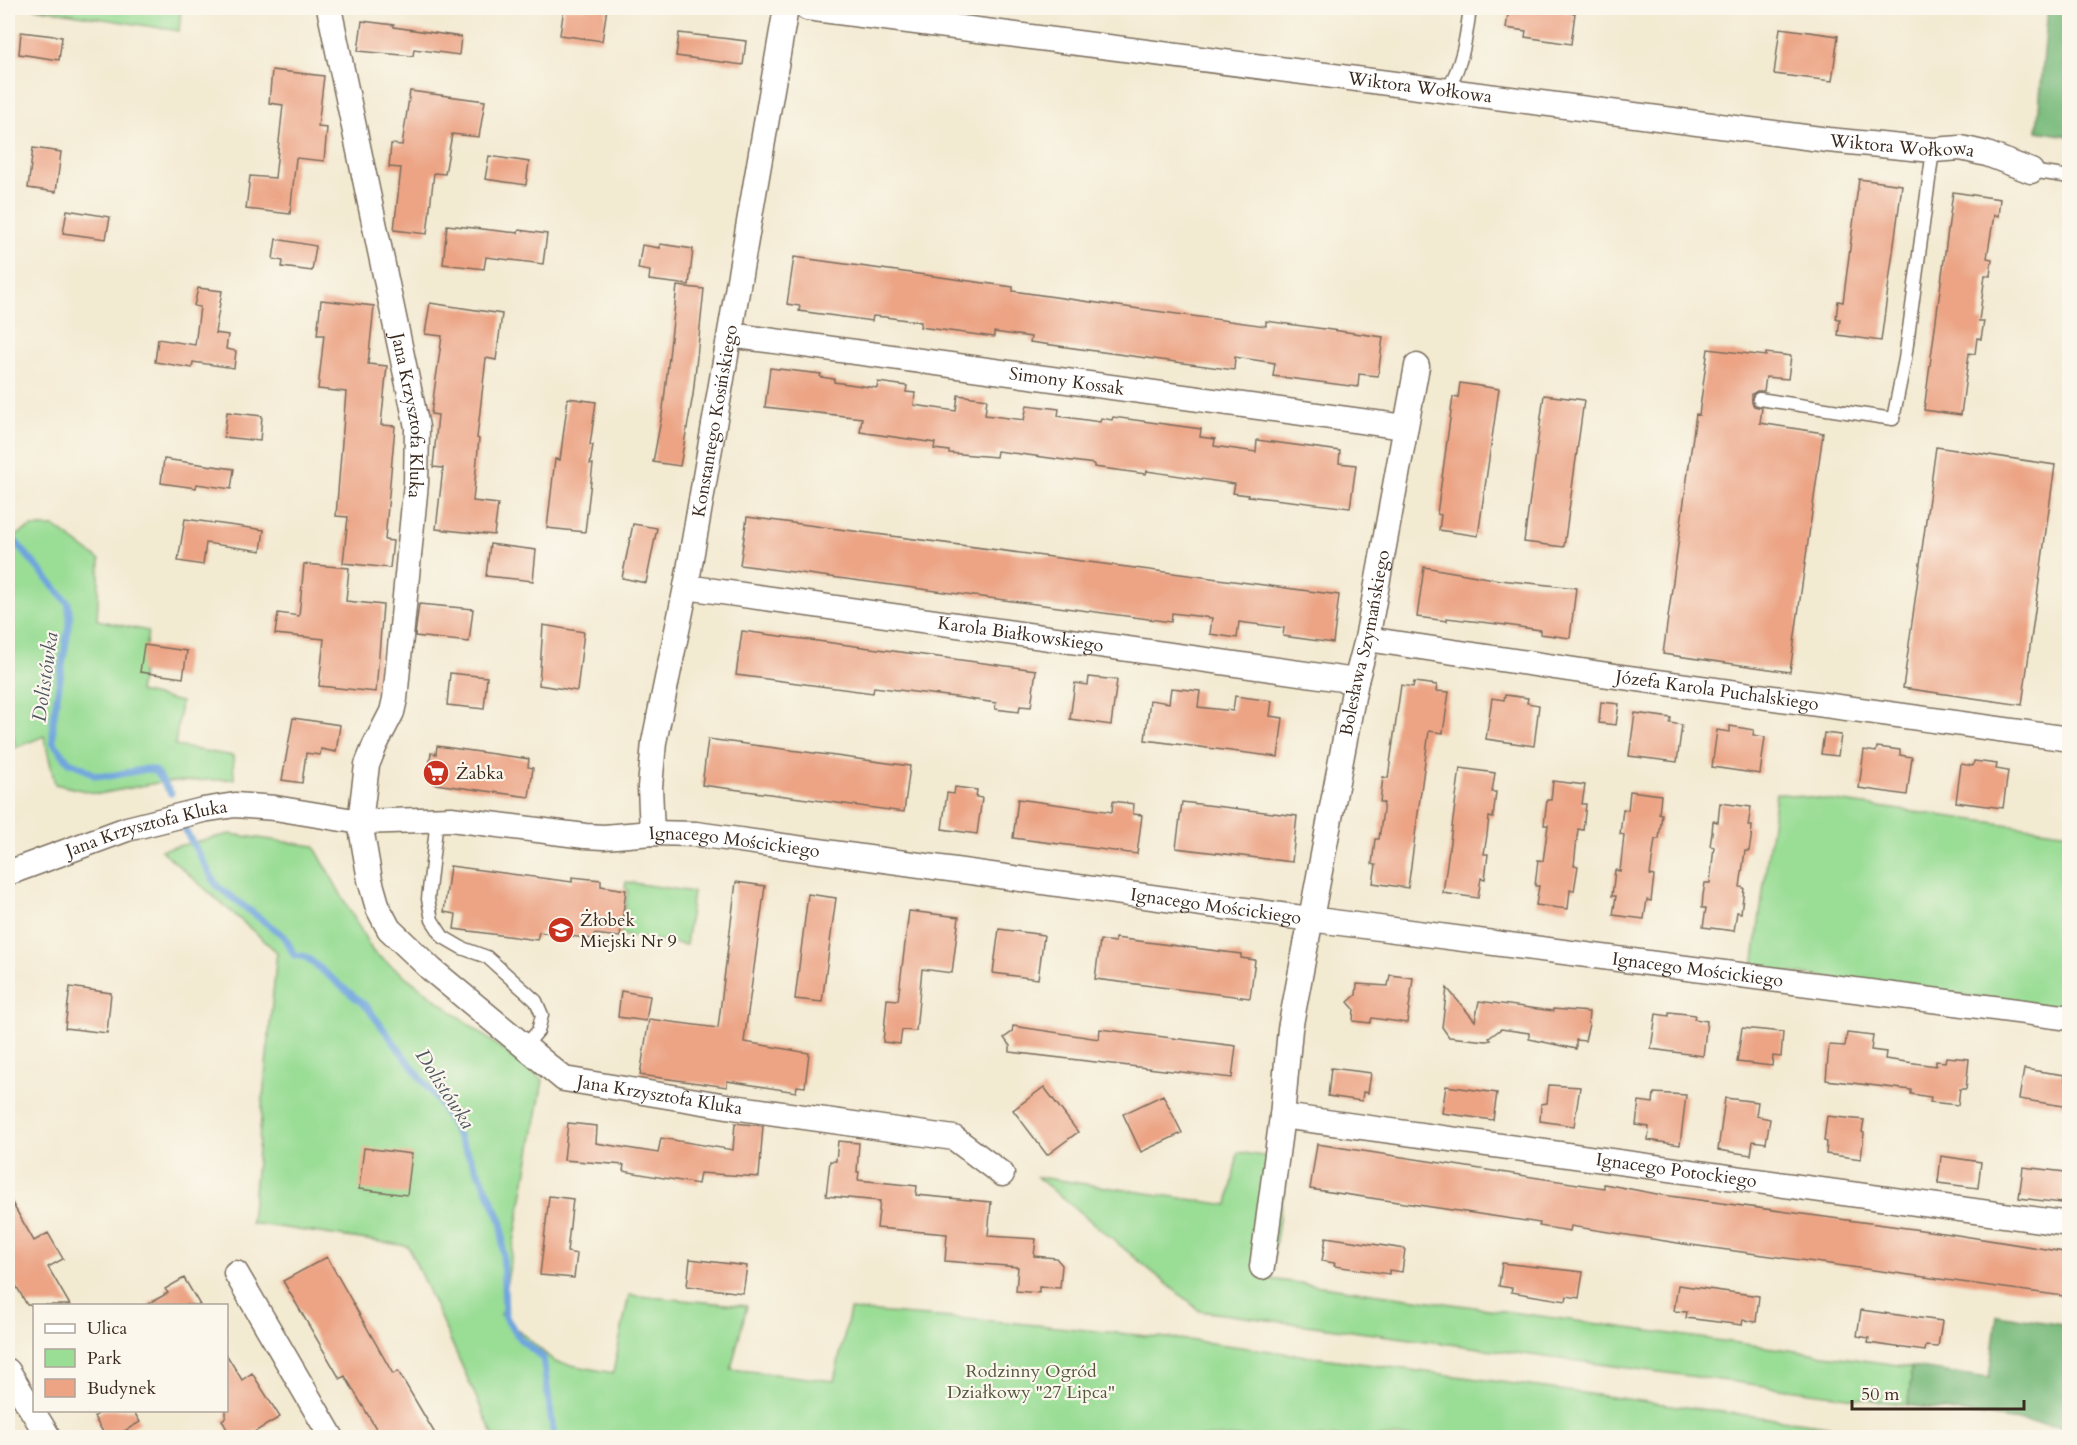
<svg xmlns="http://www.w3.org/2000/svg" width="2077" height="1445" viewBox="0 0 2077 1445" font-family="Cardo,serif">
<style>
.green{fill:#9add95;stroke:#6a845a;stroke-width:1.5}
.forest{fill:#7bbc7e;stroke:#5b734e;stroke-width:1.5}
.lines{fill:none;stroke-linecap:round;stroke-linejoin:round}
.stream{stroke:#6fa5dd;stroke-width:7}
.building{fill:#eca485}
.service-casing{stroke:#7b6d5d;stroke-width:15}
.minor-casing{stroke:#7b6d5d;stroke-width:27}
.service{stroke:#fff;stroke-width:12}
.minor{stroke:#fff;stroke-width:24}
.labels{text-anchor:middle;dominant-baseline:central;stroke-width:4.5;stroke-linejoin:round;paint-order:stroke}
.street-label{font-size:18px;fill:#3b2a1e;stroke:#fbf7ec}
.poi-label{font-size:18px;fill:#3b2a1e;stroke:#fbf7ec;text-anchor:start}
.park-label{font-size:18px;fill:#53573c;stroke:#fbf7ec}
.water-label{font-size:20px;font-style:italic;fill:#4d5561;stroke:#fbf7ec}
</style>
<rect width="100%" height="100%" fill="#fbf7ec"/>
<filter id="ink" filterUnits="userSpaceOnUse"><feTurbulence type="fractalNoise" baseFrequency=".0167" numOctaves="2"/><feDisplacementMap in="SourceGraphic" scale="12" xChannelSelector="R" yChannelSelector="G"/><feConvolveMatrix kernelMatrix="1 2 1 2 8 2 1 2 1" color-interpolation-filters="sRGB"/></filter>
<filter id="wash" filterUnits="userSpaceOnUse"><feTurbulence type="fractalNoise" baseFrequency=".008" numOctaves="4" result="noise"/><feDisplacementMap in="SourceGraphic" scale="24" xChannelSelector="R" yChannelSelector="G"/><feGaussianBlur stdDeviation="1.35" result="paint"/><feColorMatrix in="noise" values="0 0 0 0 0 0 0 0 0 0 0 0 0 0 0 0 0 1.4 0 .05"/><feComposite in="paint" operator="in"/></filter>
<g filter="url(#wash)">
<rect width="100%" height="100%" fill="#f3ead2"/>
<!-- green -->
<path class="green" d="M34,8H181L179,31Z
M31,527H55L100,560L97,620L148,631L139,692L181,702L175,746L233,756L234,779L162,782L99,794L55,784L44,736L15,748L8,699V533L13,537Z
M1776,793L2069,833V1009L1753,968Z
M230,834L314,846L373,952L543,1080L501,1315L555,1362L613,1373L629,1295L747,1306L731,1369L834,1381L850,1310L1016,1323L1188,1340L1908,1437H494L408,1246L251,1223L277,952L161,850Z
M626,882L693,892L686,945L621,935L628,890L625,888Z
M1238,1152L1288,1160L1270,1279L1912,1367L1908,1405L1200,1311L1037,1177L1228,1205Z"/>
<!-- forest -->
<path class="forest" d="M2048,8H2069V136L2037,131Z
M1997,1315L2069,1326V1428L1908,1405L1912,1367L1989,1378Z"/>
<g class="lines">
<!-- stream -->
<path class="stream" d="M8,533L68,603L70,618L53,721V742L69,762L82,767L94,775L109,776L147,769L155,771L171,793
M184,828L217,886L285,937L294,955L306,957L367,1007L439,1102L482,1179L502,1223L505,1316L520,1339L543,1358L554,1438"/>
</g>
<g id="blocks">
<!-- building -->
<path class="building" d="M564,8H607L602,41L560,35Z
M1509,8H1565L1564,12L1575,13L1571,44L1525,37L1526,31L1506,28Z
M362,21L394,25V27L461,37L459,55L414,49L413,56L358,51Z
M1780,28L1838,36L1832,81L1774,74Z
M21,32L62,37L59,60L19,54Z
M679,33L746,41L743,65L676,56Z
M272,70L324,76L318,127L327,128L324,161L296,158L290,214L246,209L250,176L275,178L283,105L269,103Z
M410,91L485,101L479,137L452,134L445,174L434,173L427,234L394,230L401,168L389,167L391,144L402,145Z
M33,148L61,152L56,192L28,188Z
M489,156L529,162L526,185L485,179Z
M1859,179L1902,185L1881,341L1838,335L1840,319H1836L1838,301L1843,302Z
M1953,192L2000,199L1998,216L1994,215L1987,258L1992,259L1990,276L1985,275L1979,321H1984L1981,339L1977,338L1975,354L1969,353L1961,415L1924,410Z
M67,210L110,217L106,239L63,233Z
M447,225L518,233L519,230L547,234L543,264L486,257L484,269L443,264Z
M276,239L316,246L312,271L282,267L283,261L273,259Z
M660,244L693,249L689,285L649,280L650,271L638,269L642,245L660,248Z
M794,257L1013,287V291L1140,309L1266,326V321L1383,337L1378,376L1359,374L1358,387L1273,376L1275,363L1235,357L1234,370L1030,342L1031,337L994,332V337L920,327L921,322L885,317L873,316L872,321L799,311L800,306L787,304Z
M677,286L704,289L693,395L680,466L653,462L663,409Z
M198,288L222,291L215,333L228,335L226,349L236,351L234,368L193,362L192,368L155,362L158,339L195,345L200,307L194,306Z
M321,300L374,306L368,364L387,366L381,425L395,426L385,540L393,541L390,568L343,563L348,517L336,516L346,392L318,389L324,335H317Z
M430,303L502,314L496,360L486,358L477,438L479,439L473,501L498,504L494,535L436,529L443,468L433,467L438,415L431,414L442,336L425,334Z
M1708,349L1766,356V353L1791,356L1788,379L1766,377L1764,391H1757L1752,394V403L1754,406L1762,408L1760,423L1823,433L1790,672L1663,654L1696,414L1699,415Z
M770,368L821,374L820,377L834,379V382L877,388L878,382L907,386L906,392L915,393L914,405L956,411L958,395L987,399L985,415L1024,420L1027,405L1059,409L1058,416L1100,422L1101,418L1112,420L1113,417L1201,429L1200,437L1215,439L1214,446L1256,452L1257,440L1340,451L1339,463L1356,465L1350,508L1248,496V495L1233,493L1235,484L1147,471L1146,474L1094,467V464L997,451L996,457L949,453V451L934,449L935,443L860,432L862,418L765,407Z
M1460,383L1499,389L1478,536L1439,530L1441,515L1437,514L1453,397L1458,398Z
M1544,395L1584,400L1564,547L1524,542Z
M568,398L596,402L590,445H593L590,464H593L585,532L547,528L555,459L560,460Z
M227,412L262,416L260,441L224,437Z
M1936,447L2055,465L2022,705L1903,688Z
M164,459L234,469L231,489L197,484L196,488L161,483Z
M747,517L1339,595L1333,643L1283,636L1284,628L1239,622L1237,638L1210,634L1212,618L1172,613L1171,622L740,565Z
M185,519L264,530L261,551L206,543L203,565L178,561Z
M633,524L657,528L646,583L622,578Z
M490,544L536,550L533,581L486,576Z
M304,564L349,568L346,601L383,605L376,692L319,686L324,639L275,634L278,613L299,616Z
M1424,567L1500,580L1576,588L1570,638L1540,634V630L1506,625L1447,618V621L1417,617Z
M419,604L473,609L469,642L415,636Z
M543,625L584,632L577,691L539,685Z
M742,631L1036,670L1031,707L1020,706L1019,712L995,709L996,703L955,697L874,687L873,693L736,675Z
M144,645L187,651L183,678L140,672Z
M450,673L487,677L484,709L447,705Z
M1089,677L1117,680L1111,725L1070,719L1075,683L1088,685Z
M1414,682L1437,685L1436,691L1449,692L1443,733L1429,731L1408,888L1373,883L1376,865L1372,864L1375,839H1379L1384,803L1380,802L1383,777L1388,778L1401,685L1413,687Z
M1171,688L1200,691L1198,707L1233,711L1235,696L1272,701L1270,716L1283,718L1278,757L1145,740L1150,700L1169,703Z
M1505,695L1528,698L1527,703L1539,705L1534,746L1486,739L1492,698L1504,700Z
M1601,702L1619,704L1616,725L1599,723Z
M1635,713L1671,718L1670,723L1682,725L1677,762L1629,756Z
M293,718L340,725L336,752L321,749L320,755L306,753L302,783L282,780Z
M1730,726L1754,730L1753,735L1765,737L1760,774L1712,767L1717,730L1730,732Z
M1824,733L1841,735L1838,756L1821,754Z
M708,739L910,766L904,812L702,785Z
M437,746L529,759L528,767L533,768L529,797L435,784L428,774L431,753L436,754Z
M1877,747L1900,750V755L1912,757L1907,795L1859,788L1864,750L1876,752Z
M1974,761L1997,764L1996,769L2008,771L2003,808L1956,802L1961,764L1973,766Z
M1460,768L1495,773L1492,792H1496L1493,818L1489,817L1487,835L1484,854H1488L1485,879L1481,878L1478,898L1443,893Z
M1553,781L1585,785L1582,804H1586L1583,830L1578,829L1574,865L1578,866L1574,891L1570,890L1568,909L1536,905L1539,886H1535L1538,860L1543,861L1548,825H1544L1547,800H1551Z
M955,787L977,790L976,797L982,798L977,834L942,829L947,793L954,794Z
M1630,791L1661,795L1659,814H1662L1659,839H1655L1650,875L1654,876L1651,901L1647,900L1644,919L1613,915L1616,896H1612L1615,870L1620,871L1624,835L1620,834L1623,809L1628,810Z
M1018,799L1112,812L1113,801L1134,804L1133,814L1142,815L1137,854L1013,838Z
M1182,802L1297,816L1292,862L1176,848Z
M1720,803L1751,807L1748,826H1752L1751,839L1749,851H1745L1740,887L1744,888L1741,913L1737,912L1734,931L1703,927L1706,908H1702L1703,895L1705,883H1710L1714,847L1710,846L1712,833L1713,821L1718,822Z
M450,866L572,882V877L601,880V886L626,890L620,937L594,934L593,939L539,932L537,940L454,929L456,914L444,912Z
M736,882L765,886L744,1042L809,1053L805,1087L797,1086L796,1092L727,1081V1087L640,1075L649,1019L718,1028Z
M808,894L836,898L822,1002L795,999Z
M909,911L959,917L952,973L922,969L916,1031L902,1030L900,1044L883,1042L887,999L898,1000Z
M999,929L1044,935L1038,979L993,973Z
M1115,938L1241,954V958L1255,960L1250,998L1095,979L1100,940L1115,942Z
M1390,975L1413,978L1407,1023L1372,1018L1370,1023L1353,1021L1354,1009L1348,1002L1356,995L1357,984L1388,986Z
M70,987L111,993L107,1033L65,1028Z
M1447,988L1475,1021L1479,1001L1553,1011V1009L1589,1012L1588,1023L1589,1024L1585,1041L1576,1040V1049L1529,1039V1033L1501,1029L1489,1038L1491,1040L1486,1041L1449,1037L1442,1027Z
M621,991L650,996L646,1021L618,1017Z
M1669,1012L1695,1015L1694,1019L1707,1021L1703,1056L1651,1049L1656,1014L1669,1016Z
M1013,1026L1099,1039L1100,1029L1236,1046L1232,1078L1010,1052V1046L1004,1038L1012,1032Z
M1742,1028L1783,1032L1781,1057L1773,1056L1772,1066L1737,1062Z
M1847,1033L1873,1036L1871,1050L1886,1052L1885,1059L1936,1066V1061L1945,1062L1946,1057L1969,1059L1966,1089H1960L1958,1105L1930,1102L1931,1097L1911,1094V1090L1826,1080L1829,1045L1845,1046Z
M1331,1068L1371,1073L1368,1093L1363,1092L1362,1101L1328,1096Z
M2024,1069L2065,1075V1080H2070V1107L2019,1099Z
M1549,1085L1580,1087L1574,1126L1540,1121L1541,1104L1547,1103Z
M1446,1086L1497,1093L1493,1120L1442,1113Z
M1044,1087L1078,1132L1047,1155L1013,1110Z
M1654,1093L1686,1095L1680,1145L1648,1140L1649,1127L1636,1125L1639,1101L1653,1103Z
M1163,1095L1182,1133L1141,1152L1123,1114Z
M1725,1098L1758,1102L1756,1116L1770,1119L1766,1143L1753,1141L1751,1155L1718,1150Z
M1827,1116L1864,1120L1862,1132L1864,1133L1861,1159L1826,1154L1827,1142L1824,1141Z
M568,1123L597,1126L596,1143L658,1153L661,1138L733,1150L735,1123L763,1126L759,1177L700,1173L698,1184L623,1171L624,1165L564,1160Z
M838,1141L859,1143L857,1172H859L858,1180L917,1186L916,1195L991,1202L988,1236L1036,1239L1034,1256L1056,1258L1062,1265L1060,1288L1039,1287V1293L1016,1291L1018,1267L945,1261L947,1234L877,1228L880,1201L826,1196L830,1161H836Z
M1317,1144L1604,1188V1184L1662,1195L1951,1234L2070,1253V1297L1684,1244L1571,1226L1570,1231L1539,1226L1540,1223L1310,1189Z
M364,1148L412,1154L407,1195L359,1189Z
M1941,1156L1981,1162L1978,1188L1938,1183Z
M2023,1167L2065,1172L2062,1203L2019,1198Z
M8,1196L34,1241L48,1233L63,1259L48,1267L70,1305H27L8,1271Z
M549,1196L573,1199L567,1252L577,1254L574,1278L540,1275Z
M1326,1237L1405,1249L1402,1272L1389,1270V1274L1334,1266L1335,1263L1322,1261Z
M327,1257L393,1374L398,1371L437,1437H381L345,1376L340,1379L283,1281Z
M690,1259L747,1266L743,1293L687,1286Z
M1502,1263L1583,1272L1579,1298L1567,1296L1566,1301L1511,1292L1512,1288L1499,1286Z
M184,1278L200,1305H146L168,1293L165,1289Z
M1678,1285L1759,1296L1756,1322L1743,1320L1742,1325L1686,1318L1687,1312L1674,1311Z
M1861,1310L1942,1321L1938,1347L1926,1346L1925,1351L1868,1343L1869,1338L1857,1336Z
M226,1354L242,1380L252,1373L280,1417L246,1437H231L222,1420L226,1417Z
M103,1410H133L140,1422L114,1437H106L94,1417Z"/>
</g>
</g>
<g filter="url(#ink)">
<use href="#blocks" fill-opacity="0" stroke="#7b6d5d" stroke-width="1.5"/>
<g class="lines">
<defs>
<path id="service" d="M1447,91C1463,62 1466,39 1470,8
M2031,171L2070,177
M1759,399L1893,419L1905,359L1933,150
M437,819L428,899L432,920L443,937L462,948L487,957L536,1001L542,1015L538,1031L525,1046"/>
<g id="minor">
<path id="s1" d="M329,8L417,427L416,483L395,699L392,712L375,745L367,765L360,822L370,880L378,908L389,929L432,970L564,1079L733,1107L954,1138L1002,1174"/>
<path id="s2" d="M807,8L1828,140L1933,150L1961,148L1987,154L2031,171"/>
<path id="s3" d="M730,335L1405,427"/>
<path id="s4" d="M686,587L1356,681"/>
<path id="s5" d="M1367,639L1608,675L2070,739"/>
<path id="s6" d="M652,833L650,787L654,742L686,587L786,8"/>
<path id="s7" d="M8,873L127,829L203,810L235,805L275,808L360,822L451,819L585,836L604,837L652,833L696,834L1310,919L2070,1018"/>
<path id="s8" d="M1282,1116L2070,1224"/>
<path id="s9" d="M1262,1267L1282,1116L1290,1029L1356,681L1367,639L1417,366"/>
<path d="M236,1273L332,1438"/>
<path d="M8,1371L49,1438"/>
</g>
</defs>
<!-- service casing -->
<use href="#service" class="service-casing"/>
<!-- minor casing -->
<use href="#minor" class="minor-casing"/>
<!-- service -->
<use href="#service" class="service"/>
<!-- minor -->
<use href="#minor" class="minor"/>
</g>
</g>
<!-- icons -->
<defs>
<symbol id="supermarket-disc" viewBox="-11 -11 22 22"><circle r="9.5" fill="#c8321e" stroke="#fbf7ec"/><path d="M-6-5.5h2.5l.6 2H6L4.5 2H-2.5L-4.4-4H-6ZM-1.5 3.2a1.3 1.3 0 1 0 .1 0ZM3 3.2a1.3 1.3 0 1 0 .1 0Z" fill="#fff"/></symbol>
<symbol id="school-disc" viewBox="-11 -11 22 22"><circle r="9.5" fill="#c8321e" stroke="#fbf7ec"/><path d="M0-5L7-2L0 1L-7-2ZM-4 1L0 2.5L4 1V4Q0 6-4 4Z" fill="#fff"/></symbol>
</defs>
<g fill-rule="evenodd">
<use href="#supermarket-disc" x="421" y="758" width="30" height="30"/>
<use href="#school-disc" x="546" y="915" width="30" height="30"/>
</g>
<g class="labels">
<!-- street labels -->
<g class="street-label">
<text stroke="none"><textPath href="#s2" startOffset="618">Wiktora Wołkowa</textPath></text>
<text stroke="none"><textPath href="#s2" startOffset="1104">Wiktora Wołkowa</textPath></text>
<text stroke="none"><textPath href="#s3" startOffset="340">Simony Kossak</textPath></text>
<text stroke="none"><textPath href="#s1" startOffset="416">Jana Krzysztofa Kluka</textPath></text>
<text stroke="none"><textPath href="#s6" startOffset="418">Konstantego Kosińskiego</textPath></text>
<text stroke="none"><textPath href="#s4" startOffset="338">Karola Białkowskiego</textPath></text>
<text stroke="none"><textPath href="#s9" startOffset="633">Bolesława Szymańskiego</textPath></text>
<text stroke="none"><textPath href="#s5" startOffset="354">Józefa Karola Puchalskiego</textPath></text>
<text stroke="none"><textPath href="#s7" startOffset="146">Jana Krzysztofa Kluka</textPath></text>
<text stroke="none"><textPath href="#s7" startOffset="740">Ignacego Mościckiego</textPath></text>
<text stroke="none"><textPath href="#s7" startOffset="1226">Ignacego Mościckiego</textPath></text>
<text stroke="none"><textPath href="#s7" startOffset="1712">Ignacego Mościckiego</textPath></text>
<text stroke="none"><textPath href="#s1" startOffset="1270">Jana Krzysztofa Kluka</textPath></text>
<text stroke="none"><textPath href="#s8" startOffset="398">Ignacego Potockiego</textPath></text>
</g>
<!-- poi labels -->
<g class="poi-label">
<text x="456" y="773">Żabka</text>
<text x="580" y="920">Żłobek<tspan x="580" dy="21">Miejski Nr 9</tspan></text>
</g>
<!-- park labels -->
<g class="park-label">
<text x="1031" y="1371">Rodzinny Ogród<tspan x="1031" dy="21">Działkowy "27 Lipca"</tspan></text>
</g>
<!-- water labels -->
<g class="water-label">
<text transform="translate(45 677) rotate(-82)">Dolistówka</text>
<text transform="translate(445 1089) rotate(57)">Dolistówka</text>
</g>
</g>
<!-- margin -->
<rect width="2077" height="1445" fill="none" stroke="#fbf7ec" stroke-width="30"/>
<!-- legend -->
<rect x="33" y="1304" width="195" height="108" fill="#fbf7ec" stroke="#aea59a" stroke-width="1.5"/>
<rect x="45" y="1324" width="30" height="9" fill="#ffffff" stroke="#aea59a" stroke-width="1.5"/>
<text x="87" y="1334" font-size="18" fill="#3b2a1e">Ulica</text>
<rect x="45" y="1349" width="30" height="18" fill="#9add95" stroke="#aea59a" stroke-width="1.5"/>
<text x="87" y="1364" font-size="18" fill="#3b2a1e">Park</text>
<rect x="45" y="1379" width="30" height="18" fill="#eca485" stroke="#aea59a" stroke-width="1.5"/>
<text x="87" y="1394" font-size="18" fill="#3b2a1e">Budynek</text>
<!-- scale -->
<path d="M1852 1400v9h172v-9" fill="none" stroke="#3b2a1e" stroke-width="3"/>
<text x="1861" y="1400" font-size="18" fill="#3b2a1e" stroke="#fbf7ec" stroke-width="4.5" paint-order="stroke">50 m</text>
</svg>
